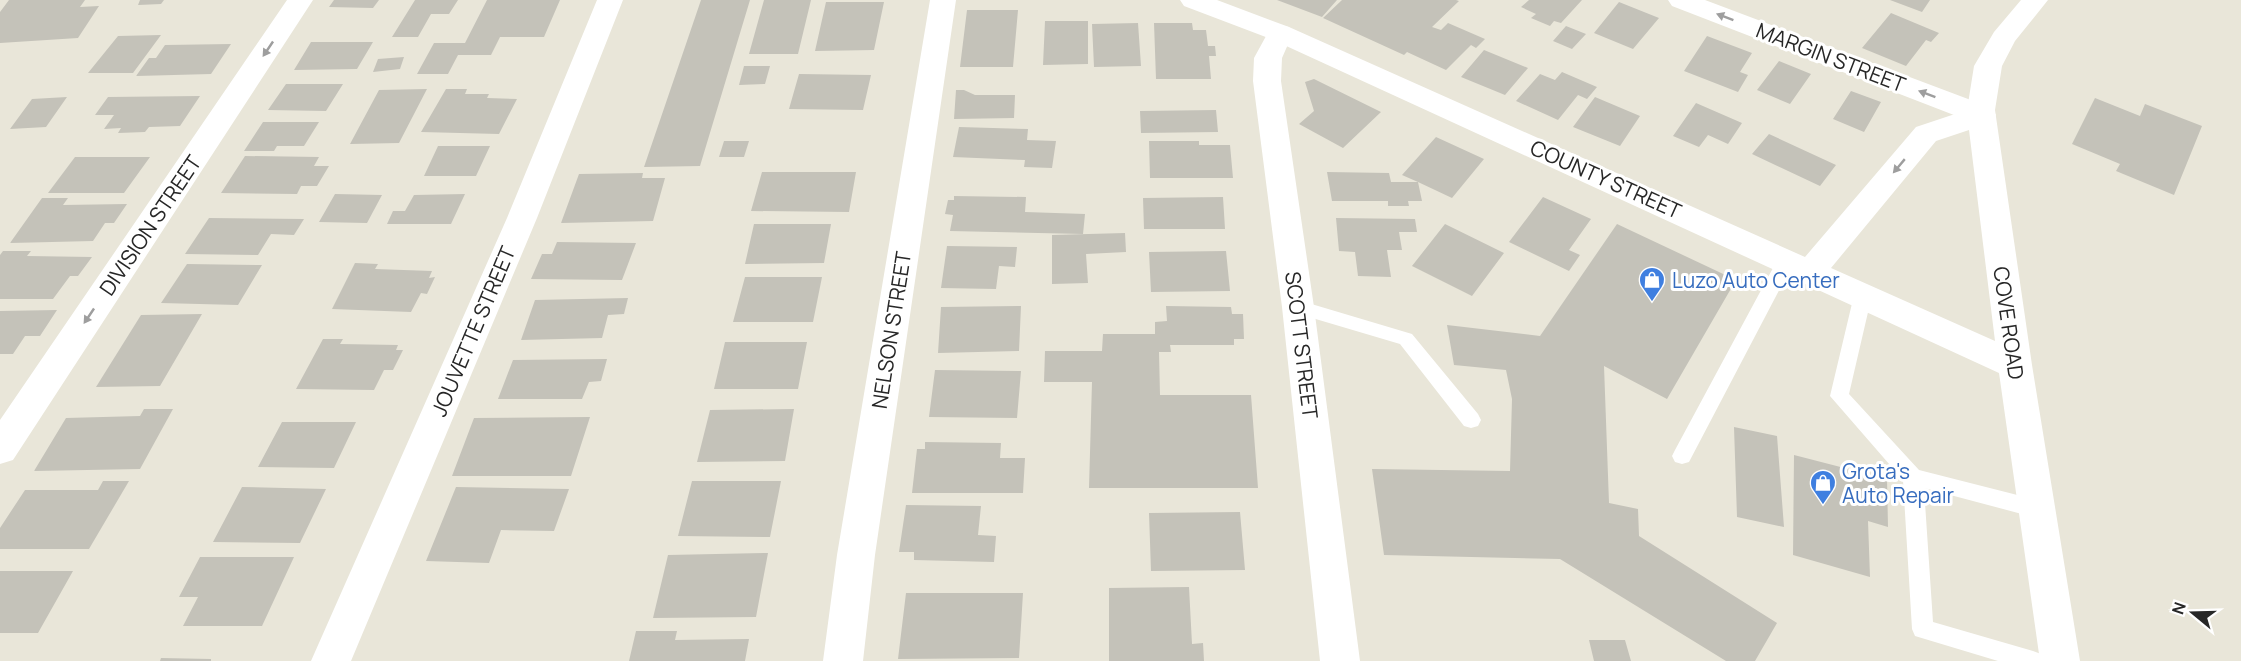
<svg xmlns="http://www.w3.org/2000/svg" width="2241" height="661" viewBox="0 0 2241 661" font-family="Manrope,sans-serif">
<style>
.building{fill:#c4c2b9}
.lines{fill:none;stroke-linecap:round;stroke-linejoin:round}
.lane{fill:#fff;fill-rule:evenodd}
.street{fill:#fff;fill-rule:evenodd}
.secondary{fill:#fff;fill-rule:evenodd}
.oneway{fill:#9e9e9e}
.labels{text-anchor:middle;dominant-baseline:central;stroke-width:6;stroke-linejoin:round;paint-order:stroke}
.street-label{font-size:21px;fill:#272727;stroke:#fff}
.shop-label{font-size:21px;fill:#366cbe;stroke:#fff;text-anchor:start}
</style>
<rect width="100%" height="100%" fill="#e9e6d9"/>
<!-- building -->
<path class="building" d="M9,0H85L80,7L99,6L78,38L0,43V12Z
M140,0H164L161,4L138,5Z
M334,0H379L373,8L329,7Z
M415,0H458L449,14H431L418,37H392Z
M487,0H560L544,37H500L491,55H458L448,74H417L434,43H465Z
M701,0H750L700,166L644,167Z
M764,0H811L798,54H749Z
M1277,0H1337L1322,17Z
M1342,0H1456L1459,1L1432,27L1441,30L1448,23L1485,39L1476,48L1471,45L1446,70L1407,52L1404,55L1323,18Z
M1529,0H1582L1561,23L1554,21L1550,26L1531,18L1536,14L1521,7Z
M1890,0H1930L1922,12Z
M826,2H884L874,50L815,51Z
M1619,2L1659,18L1633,49L1594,33Z
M967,10H1018L1013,67H960Z
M1891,13L1939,33L1931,42L1926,40L1906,66L1862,48Z
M1045,21H1088V64L1043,65Z
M1138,23L1141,66L1094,67L1092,24Z
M1154,23H1192L1193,30H1206L1208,46H1215L1216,56H1209L1211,79H1156Z
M1566,26L1586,34L1572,49L1553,41Z
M161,35L133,73H88L118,36Z
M1707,36L1752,53L1740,72L1748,75L1738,92L1684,71Z
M311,42H373L357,69L294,70Z
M231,44L211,74L136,76L149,58H156L165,45Z
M1484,50L1528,68L1505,95L1461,77Z
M404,57L400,69L373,72L378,59Z
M1779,61L1811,74L1790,104L1757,90Z
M744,66H770L765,84L739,85Z
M1562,72L1597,87L1587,99L1578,95L1558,120L1516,101L1540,74L1555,80Z
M799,74L871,75L863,110L789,109Z
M1314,79L1381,112L1343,148L1299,124L1314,111L1305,82Z
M286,84H343L326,111L268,110Z
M427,89L399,143L350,144L379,90Z
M446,89H467L465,94H489L487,98L517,99L499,134L421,132Z
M956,90H964L975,95H1015L1014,118L954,119Z
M1851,91L1881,102L1864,132L1833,119Z
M200,96L180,126L149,127L145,132L118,133L121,128L104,129L114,115H95L108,97Z
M67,97L46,127L10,129L32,99Z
M1595,97L1640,116L1620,146L1573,127Z
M2095,98L2140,116L2145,104L2202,126L2174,195L2116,171L2120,164L2072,144Z
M1696,103L1742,123L1728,144L1708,135L1699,147L1673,136Z
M1216,110L1218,132L1141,133L1140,111Z
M263,122H319L304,146H277L274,151H244Z
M959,127L1028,129L1027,140L1056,141L1052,168L1024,167L1025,160L953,157Z
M1769,134L1836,165L1820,186L1752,154Z
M1436,137L1484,159L1452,198L1418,182L1422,201H1408L1409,206H1388V201H1332L1327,172L1389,173L1391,182H1418L1402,175Z
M724,141H749L744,157H719Z
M1149,141H1199V145H1230L1233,178H1150Z
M438,146H490L476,176H424Z
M245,156L319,157L314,166H329L317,186H301L297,194L221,193Z
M75,157H150L124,193H48Z
M762,172H856L849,212L751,211Z
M643,173L642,178H665L653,221L561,223L579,174Z
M335,194L382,195L367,223L319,222Z
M465,194L451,224H387L393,211H405L414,195Z
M954,196L1026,197L1025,212L1085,214L1083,234L950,231L953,215L945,214L948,200H954Z
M1223,197L1225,229H1144L1143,198Z
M1543,197L1591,219L1569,250L1580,255L1569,271L1509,242Z
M42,198H68L63,205L127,204L114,223H105L93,241L10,243Z
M209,218L304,219L294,235L271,234L258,255L185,254Z
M1336,218L1415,219L1417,232H1399L1402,250H1387L1391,277L1358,276L1355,252L1339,251Z
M754,224H831L824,263L745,264Z
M1445,224L1504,253L1472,296L1412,266Z
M1617,224L1736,280L1667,399L1604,366L1609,503L1638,509L1639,536L1777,623L1755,661H1726L1560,559L1384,555L1372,469L1510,471L1512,399L1506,370L1454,365L1447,325L1540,336Z
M1125,233L1126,252L1086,254L1088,283L1052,284V235Z
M557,242L636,243L622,280L531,279L542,254H552Z
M947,246L1017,247L1015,267L999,266L996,289L941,288Z
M3,251H31L27,256L92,257L78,276H70L53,299H0V255Z
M1226,251L1230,291L1151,292L1149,252Z
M355,263L378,264L375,269L432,271L429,278L435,277L427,294L421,293L411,312L332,309Z
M187,264L262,265L238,305L161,303Z
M745,277H822L813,322H733Z
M628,298L624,314L608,315L602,338L521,340L535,300Z
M1021,306L1019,351L938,353L941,307Z
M1166,306L1231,307L1232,314H1243L1244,339H1234V345H1170L1171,352H1159L1160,395H1251L1258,488H1089L1092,382H1044L1045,351H1102L1103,334H1155V322L1167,321Z
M57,310L40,336H25L13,354H0V311Z
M202,314L160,386L96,387L141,315Z
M323,339H343L340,344L398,345L396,350H403L393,370H384L374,390L296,389Z
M725,342H807L798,389H714Z
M607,359L601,381L589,382L582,399H498L513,360Z
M935,370L1021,371L1017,418L929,417Z
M144,409H173L140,469L34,471L66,418L140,416Z
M794,409L785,461L697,462L710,410Z
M590,417L571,476H452L474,418Z
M282,422H356L334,468L258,467Z
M1734,427L1777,436L1784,527L1737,517Z
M925,442L1001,443L1000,458H1025L1023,493H912L917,449H925Z
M1794,455L1887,479L1888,527L1868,521L1870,577L1793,555Z
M103,481H129L89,549H0V528L25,490H98Z
M692,481H781L770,537L678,536Z
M242,487L326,489L300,543L213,542Z
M456,487L569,489L554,531L501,530L489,563L426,561Z
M906,505L981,506L978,535L996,536L994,562L914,560V552H899Z
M1240,512L1245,570L1151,571L1149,513Z
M768,553L756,617L653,618L668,555Z
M200,557H294L262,626H183L198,597H179Z
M0,571H73L38,633H0Z
M1189,587L1192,644L1203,643L1204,661H1109V588Z
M906,593H1023L1019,658L898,659Z
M636,631H677L675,640L749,639L745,661H629Z
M1589,640H1625L1631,661H1594Z
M161,658L211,659V661H160Z"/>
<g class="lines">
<!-- lane -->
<path class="lane" d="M1786,254L1792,255L1795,260L1689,462L1682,464L1675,462L1672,456L1675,450L1780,255Z
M1863,288L1869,290L1872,295L1849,394L1919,470L2037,500L2044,503L2047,509L2044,515L2037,518L1924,488L1933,622L2033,651L2041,654L2044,661H1998L1915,636L1912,629L1903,480L1830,396L1854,295L1857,290Z
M1298,300L1412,334L1478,414L1481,420L1478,426L1471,428L1464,426L1400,344L1292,312L1289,307L1292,302Z"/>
<!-- street -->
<path class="street" d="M287,0H313L13,460L0,464V420Z
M597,0H623L537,218L351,661H311L507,218Z
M930,0H956L875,555L863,661H823L837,555Z
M1668,0H1705L1992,108L1996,115L1992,122L1982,124L1972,122L1672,6Z
M1280,25L1289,27L1293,33L1282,58L1281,81L1314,307L1360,661H1320L1282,307L1253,81L1254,58L1271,27Z"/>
<!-- secondary -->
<path class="secondary" d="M1180,0H1217L1289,27L1805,257L1916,127L1967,110L1974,66L1994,32L2021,0H2048L2015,41L2002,66L1995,110L2032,365L2080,661H2040L1999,373L1271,39L1184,6ZM1969,130L1995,341L1831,268L1936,141Z"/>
</g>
<!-- one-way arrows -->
<defs><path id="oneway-solid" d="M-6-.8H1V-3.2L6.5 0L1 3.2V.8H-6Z" transform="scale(1.5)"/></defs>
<g class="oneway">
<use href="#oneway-solid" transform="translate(1725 17) rotate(-159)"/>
<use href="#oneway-solid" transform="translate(268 49) rotate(124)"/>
<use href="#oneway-solid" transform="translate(1927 94) rotate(-159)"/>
<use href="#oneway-solid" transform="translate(1899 166) rotate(130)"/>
<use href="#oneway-solid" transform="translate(89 316) rotate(124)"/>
</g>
<!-- icons -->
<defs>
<symbol id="shop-pin" viewBox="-11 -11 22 30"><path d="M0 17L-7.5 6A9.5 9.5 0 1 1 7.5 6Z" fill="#3f7fe0" stroke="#fff"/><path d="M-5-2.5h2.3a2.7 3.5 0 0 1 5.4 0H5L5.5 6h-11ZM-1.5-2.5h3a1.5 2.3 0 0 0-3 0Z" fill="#fff"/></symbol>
</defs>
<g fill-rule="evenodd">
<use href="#shop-pin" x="1637" y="265" width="30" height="40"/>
<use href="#shop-pin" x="1808" y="468" width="30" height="40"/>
</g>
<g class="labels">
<!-- street labels -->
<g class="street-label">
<text transform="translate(1831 57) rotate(21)">MARGIN STREET</text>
<text transform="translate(1606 179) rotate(24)">COUNTY STREET</text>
<text transform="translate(150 225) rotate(-56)">DIVISION STREET</text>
<text transform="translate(2009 323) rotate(82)">COVE ROAD</text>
<text transform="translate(891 330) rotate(-81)">NELSON STREET</text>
<text transform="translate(473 331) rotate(-67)">JOUVETTE STREET</text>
<text transform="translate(1302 345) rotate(83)">SCOTT STREET</text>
</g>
<!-- shop labels -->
<g class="shop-label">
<text x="1672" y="280">Luzo Auto Center</text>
<text x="1842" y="471">Grota's<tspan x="1842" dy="24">Auto Repair</tspan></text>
</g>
</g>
<!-- north arrow -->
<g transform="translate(2193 613) rotate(289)" stroke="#ffffff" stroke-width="4.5" paint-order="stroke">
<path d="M0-4.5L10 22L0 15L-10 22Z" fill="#272727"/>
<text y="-9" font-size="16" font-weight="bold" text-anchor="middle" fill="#272727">N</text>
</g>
</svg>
